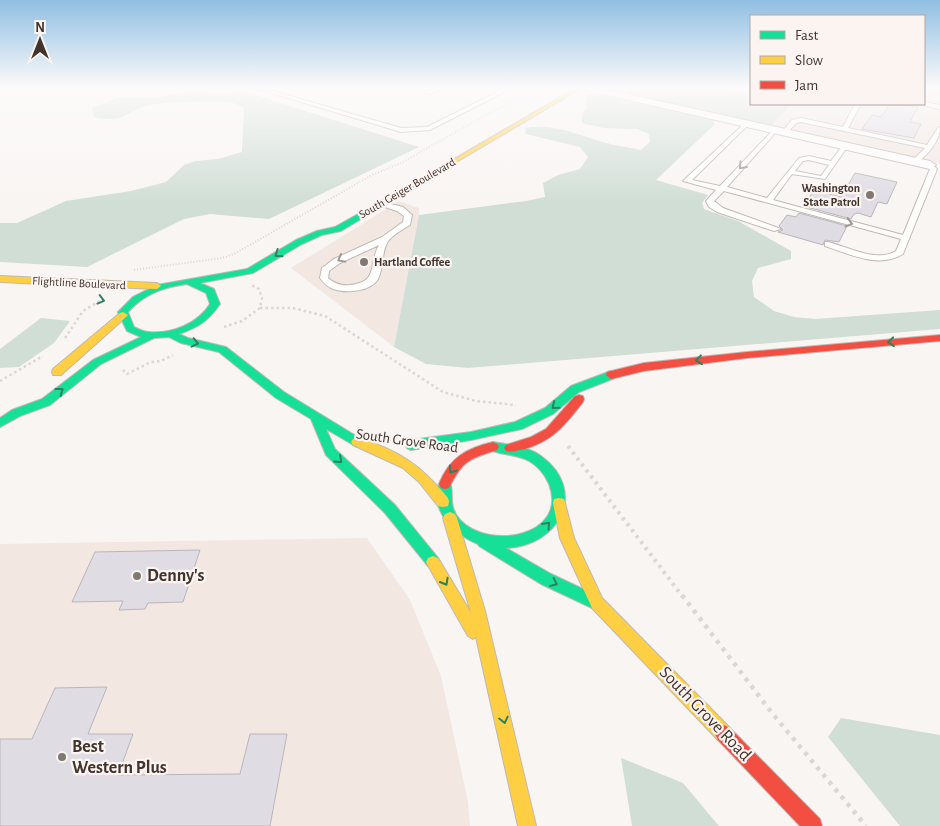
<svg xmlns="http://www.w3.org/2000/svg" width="940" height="826" viewBox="0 0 940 826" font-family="'Alegreya Sans',sans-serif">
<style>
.built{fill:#f2e7e1}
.green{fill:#d0ded5}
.building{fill:#e0dce4;stroke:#b9b6ba}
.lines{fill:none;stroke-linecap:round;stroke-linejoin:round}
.lane-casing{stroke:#c0b8b4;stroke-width:2}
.street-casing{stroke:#c0b8b4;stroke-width:2}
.fast-casing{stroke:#c0b8b4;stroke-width:2}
.slow-casing{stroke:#c0b8b4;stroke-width:2}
.jam-casing{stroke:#c0b8b4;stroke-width:2}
.path-far3{stroke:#dad7d6;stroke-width:2;stroke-dasharray:1 2;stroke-linecap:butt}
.path-far2{stroke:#dad7d6;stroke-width:2.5;stroke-dasharray:2.5 3;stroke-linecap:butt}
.path-far1{stroke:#dad7d6;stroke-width:4;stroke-dasharray:3 4.5;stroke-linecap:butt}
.path{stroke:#dad7d6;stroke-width:4.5;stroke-dasharray:4 5.5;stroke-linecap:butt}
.lane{fill:#fefefd;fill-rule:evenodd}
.street{fill:#fefefd;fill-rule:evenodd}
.fast{fill:#16e098;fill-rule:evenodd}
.slow{fill:#ffcf43;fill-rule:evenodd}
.jam{fill:#f24e42;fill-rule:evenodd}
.oneway{stroke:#a09995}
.oneway2{stroke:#2e815d}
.poi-dot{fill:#817872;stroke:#fbf4f1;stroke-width:2}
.labels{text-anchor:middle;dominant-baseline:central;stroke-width:4.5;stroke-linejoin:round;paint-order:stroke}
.far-street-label{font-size:12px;fill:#41342d;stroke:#fbf4f1}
.far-poi-label{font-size:12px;font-weight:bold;fill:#41342d;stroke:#fbf4f1;text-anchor:end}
.street-label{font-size:15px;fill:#41342d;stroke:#fbf4f1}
.near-poi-label{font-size:18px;font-weight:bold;fill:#41342d;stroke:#fbf4f1;text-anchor:start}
.near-street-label{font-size:18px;fill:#41342d;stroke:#fbf4f1}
</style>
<rect width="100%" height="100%" fill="#f9f5f3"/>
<!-- built -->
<path class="built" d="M924,88H940V164L771,126L791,104H924Z
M399,201L419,208V215L394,347L291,268Z
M367,538L410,600L441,676L468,802L470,826H0V544Z"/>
<!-- green -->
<path class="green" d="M630,88H725L751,93V104H791L771,126L631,94L626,91Z
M194,89C201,89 207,92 215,93C223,94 232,92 240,90L419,147L269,219L210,214L184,219L87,267L0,262V223H17L66,201L131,191L166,182L184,165L196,161L218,159L242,152L244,108C240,106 235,103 230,102C217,100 155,102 145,106C121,115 122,123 94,117L92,108L117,98L160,97Z
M591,94H607L612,98L713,120L715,124L656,180L708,195L702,203L704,209L738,221L791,251V259L758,268L752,281L754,297L774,311L794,317L815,319L940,310V329L468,368L426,364L394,347L419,215L526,201L545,197L543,183L558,175L580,169L588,157L580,147L526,134L525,128C556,122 585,138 614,145C623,147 632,148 641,150L650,142L649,134L637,129L604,128L582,123V114L587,107L586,98Z
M41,318L70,321L54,343L19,367L0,368V349Z
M841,718L940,735V826H900L828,737Z
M621,758L683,783L719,826H632Z"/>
<!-- building -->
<path class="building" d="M890,104L918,107L910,122L921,124L914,138L862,129L872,115L881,117Z
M855,173L897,182L887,204L878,202L871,217L858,213L854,214L851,219L803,206L814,190L841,197Z
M799,213L847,226L839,242L825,240L823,245L778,232L783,230L779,226L787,215L796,217Z
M200,550L183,602L148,603L145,609L119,610L123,601L72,602L95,552Z
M107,687L88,734H133L118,775L240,774L250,734H287L270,826H0V739H32L55,688Z"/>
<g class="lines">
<defs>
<path id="lane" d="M255,88H262L401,128L427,127L497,92L483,88L502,89L512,88L430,130L401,132Z
M435,88H441L430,94L425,93Z
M924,102L940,105V109L922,105Z
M855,104H861L848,128L927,145L938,128L940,127C940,141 927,157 915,163L912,161L925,148L801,122L796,123L787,133L782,132L792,120L801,118L843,127Z
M747,121L750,123L749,124L692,180L720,186L775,128L777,129V131L727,187L767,198L799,158L809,156L831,161L843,145H847L848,146L825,179L792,174L773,200L903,235L930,169L927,165L932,164L937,169L903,254C879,269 849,254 825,246V242H828C849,247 876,263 896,251L901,239L724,191L714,201L723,208L781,229L774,231L717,212L709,207L706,201L716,190L683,181ZM809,160L829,165L821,176L795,171L803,161Z
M379,201L403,207L412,215L410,225C403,229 393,235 388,241C381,253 384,267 378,279C371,292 344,294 331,288C326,286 323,282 320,278L322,268L334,259L382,237L403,222L404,216L397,211L379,205ZM379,245C368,265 379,282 350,285C341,286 335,284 328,278L329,271L340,263Z"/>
<path id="street" d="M584,88H600L930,161L936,165L930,169L589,91Z"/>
<path id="fast" d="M417,181L419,182V184L341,231L322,235L302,244L253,273L200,283L214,289L220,304C208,321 199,327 179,334L188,338L226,347L284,392L361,439L363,442L361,445L357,447L326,429L335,449L395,505L438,558L440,562L438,566L433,568L428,566L385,513L326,455L311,419L276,398L219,352L181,343L169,337L154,338L101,364L50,405L20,416L0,427V418L12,410L42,399L93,360L141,337L127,331L118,312L133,297L157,285L247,269L296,240L317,231L335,227ZM187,284L206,293L210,304C198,323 173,334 149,332C144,332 139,329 134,327L128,312C144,294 164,287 187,284Z
M611,371L616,375L615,378L579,392L553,414L522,429L471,440L411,450L407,448L405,445L407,442L411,440L471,432L515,422L545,408L571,386Z
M493,442C509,445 527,446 541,456C588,490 560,546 506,548L551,574L602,598L604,603L602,608L597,610L592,608L541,584L479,546L478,544C455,535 426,508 441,480L445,479L449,480C456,493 446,504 460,520C489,551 569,536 549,484C545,475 538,466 529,461C516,454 503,455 489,450L487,447L489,444Z"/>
<path id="slow" d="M576,88H582L419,184L413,183Z
M0,276L157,283L161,286L157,289L0,282Z
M123,312L128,315L126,317L61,375H53L52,372L53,369L120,313Z
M357,437C399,451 420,464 448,498L449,502L448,506L443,507L438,506L419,482L403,468L353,445L351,442L353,439Z
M559,498L564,499L565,503L574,538L602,598L730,728L733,734L730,740L724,743L718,740L592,608L560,538L553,503L554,499Z
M450,512L455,514L457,518L485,611L536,826H518L476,637L473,639L468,636L426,562L428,558L433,556L438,558L471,613L443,518L445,514Z"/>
<path id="jam" d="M940,335V341L747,358L644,371L611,379L606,375L607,372L644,363L747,352Z
M579,395L583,396L584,399L583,402C565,425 554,440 525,449C519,450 512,453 506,451L504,448L506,445L531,437L546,429L575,396Z
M493,442L497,444L499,447L497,450C469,459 463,460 449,488L445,489L441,488L439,484C449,458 467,448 493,442Z
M724,725L730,728L820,819L822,826H800L718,740L715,734L718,728Z"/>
</defs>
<!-- lane casing -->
<use href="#lane" class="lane-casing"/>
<!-- street casing -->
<use href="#street" class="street-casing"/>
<!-- fast casing -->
<use href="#fast" class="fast-casing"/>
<!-- slow casing -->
<use href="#slow" class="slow-casing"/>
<!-- jam casing -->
<use href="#jam" class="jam-casing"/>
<!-- path-far3 -->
<path class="path-far3" d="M134,270L222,258L234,254L372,175L401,163L486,115L523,96L547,90"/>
<!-- path-far2 -->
<path class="path-far2" d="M260,308H293L325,316L443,392L476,401L516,405
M224,327L242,321L260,308L262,298L259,289L251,285
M65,338L83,311L103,299
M123,370L127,374L151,362L161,361L173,355
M0,381L43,356"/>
<!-- path-far1 -->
<path class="path-far1" d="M568,446L683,597"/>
<!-- path -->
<path class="path" d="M682,595L772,713L866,826"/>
<!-- lane -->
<use href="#lane" class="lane"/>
<!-- street -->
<use href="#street" class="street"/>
<!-- fast -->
<use href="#fast" class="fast"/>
<!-- slow -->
<use href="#slow" class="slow"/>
<!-- jam -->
<use href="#jam" class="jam"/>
</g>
<!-- one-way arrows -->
<defs><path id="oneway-chevron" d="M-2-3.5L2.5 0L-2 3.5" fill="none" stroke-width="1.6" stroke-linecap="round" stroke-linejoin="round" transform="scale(1.25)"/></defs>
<g class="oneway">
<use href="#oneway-chevron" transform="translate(742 166) rotate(132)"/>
<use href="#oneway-chevron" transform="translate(849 223) rotate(15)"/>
<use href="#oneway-chevron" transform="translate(341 259) rotate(151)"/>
</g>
<g class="oneway2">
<use href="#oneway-chevron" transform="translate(278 254) rotate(146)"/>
<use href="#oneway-chevron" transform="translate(101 300) rotate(15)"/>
<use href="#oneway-chevron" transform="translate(891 342) rotate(175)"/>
<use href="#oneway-chevron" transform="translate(195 343) rotate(13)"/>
<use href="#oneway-chevron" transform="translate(699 360) rotate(173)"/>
<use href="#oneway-chevron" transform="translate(60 391) rotate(-37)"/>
<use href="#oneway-chevron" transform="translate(555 406) rotate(141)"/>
<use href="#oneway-chevron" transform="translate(339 460) rotate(43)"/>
<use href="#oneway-chevron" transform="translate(452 470) rotate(126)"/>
<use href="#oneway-chevron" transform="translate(547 525) rotate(-48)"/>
<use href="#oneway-chevron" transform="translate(445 582) rotate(60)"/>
<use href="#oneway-chevron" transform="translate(554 583) rotate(25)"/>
<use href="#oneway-chevron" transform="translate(504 720) rotate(77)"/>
</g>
<!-- sky -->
<linearGradient id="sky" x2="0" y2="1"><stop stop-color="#90bfe2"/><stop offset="0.43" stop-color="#fcfafa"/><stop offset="1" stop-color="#fcfafa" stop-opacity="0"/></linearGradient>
<rect width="940" height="203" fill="url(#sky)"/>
<!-- markers -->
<g class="poi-dot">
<circle cx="870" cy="195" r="5"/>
<circle cx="364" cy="262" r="5"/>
<circle cx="137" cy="576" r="5"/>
<circle cx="62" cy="757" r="5"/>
</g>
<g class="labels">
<!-- far-street labels -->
<g class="far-street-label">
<text transform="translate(407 188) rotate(-30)">South Geiger Boulevard</text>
<text transform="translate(79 283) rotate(3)">Flightline Boulevard</text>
</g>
<!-- far-poi labels -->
<g class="far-poi-label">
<text x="860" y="188">Washington<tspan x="860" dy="14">State Patrol</tspan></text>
<text x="374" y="262" text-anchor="start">Hartland Coffee</text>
</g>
<!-- street labels -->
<g class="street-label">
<text transform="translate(407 441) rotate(8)">South Grove Road</text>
</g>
<!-- near-poi labels -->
<g class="near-poi-label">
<text x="147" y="576">Denny's</text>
<text x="72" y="747">Best<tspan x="72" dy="21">Western Plus</tspan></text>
</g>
<!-- near-street labels -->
<g class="near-street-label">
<text transform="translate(705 714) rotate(46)">South Grove Road</text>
</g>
</g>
<!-- legend -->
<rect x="750" y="15" width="175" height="90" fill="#fbf4f1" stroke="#b1a7a3"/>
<rect x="760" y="31" width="25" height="8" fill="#16e098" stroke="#b1a7a3"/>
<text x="795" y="40" font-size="15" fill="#41342d">Fast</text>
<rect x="760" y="56" width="25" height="8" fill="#ffcf43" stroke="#b1a7a3"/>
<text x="795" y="65" font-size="15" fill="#41342d">Slow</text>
<rect x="760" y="81" width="25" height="8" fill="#f24e42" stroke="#b1a7a3"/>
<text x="795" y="90" font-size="15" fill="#41342d">Jam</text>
<!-- north arrow -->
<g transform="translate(40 40)" stroke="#fbf4f1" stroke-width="4" paint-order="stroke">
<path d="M0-4L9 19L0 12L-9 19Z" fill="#41342d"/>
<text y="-8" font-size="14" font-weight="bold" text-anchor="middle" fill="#41342d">N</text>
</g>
</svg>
